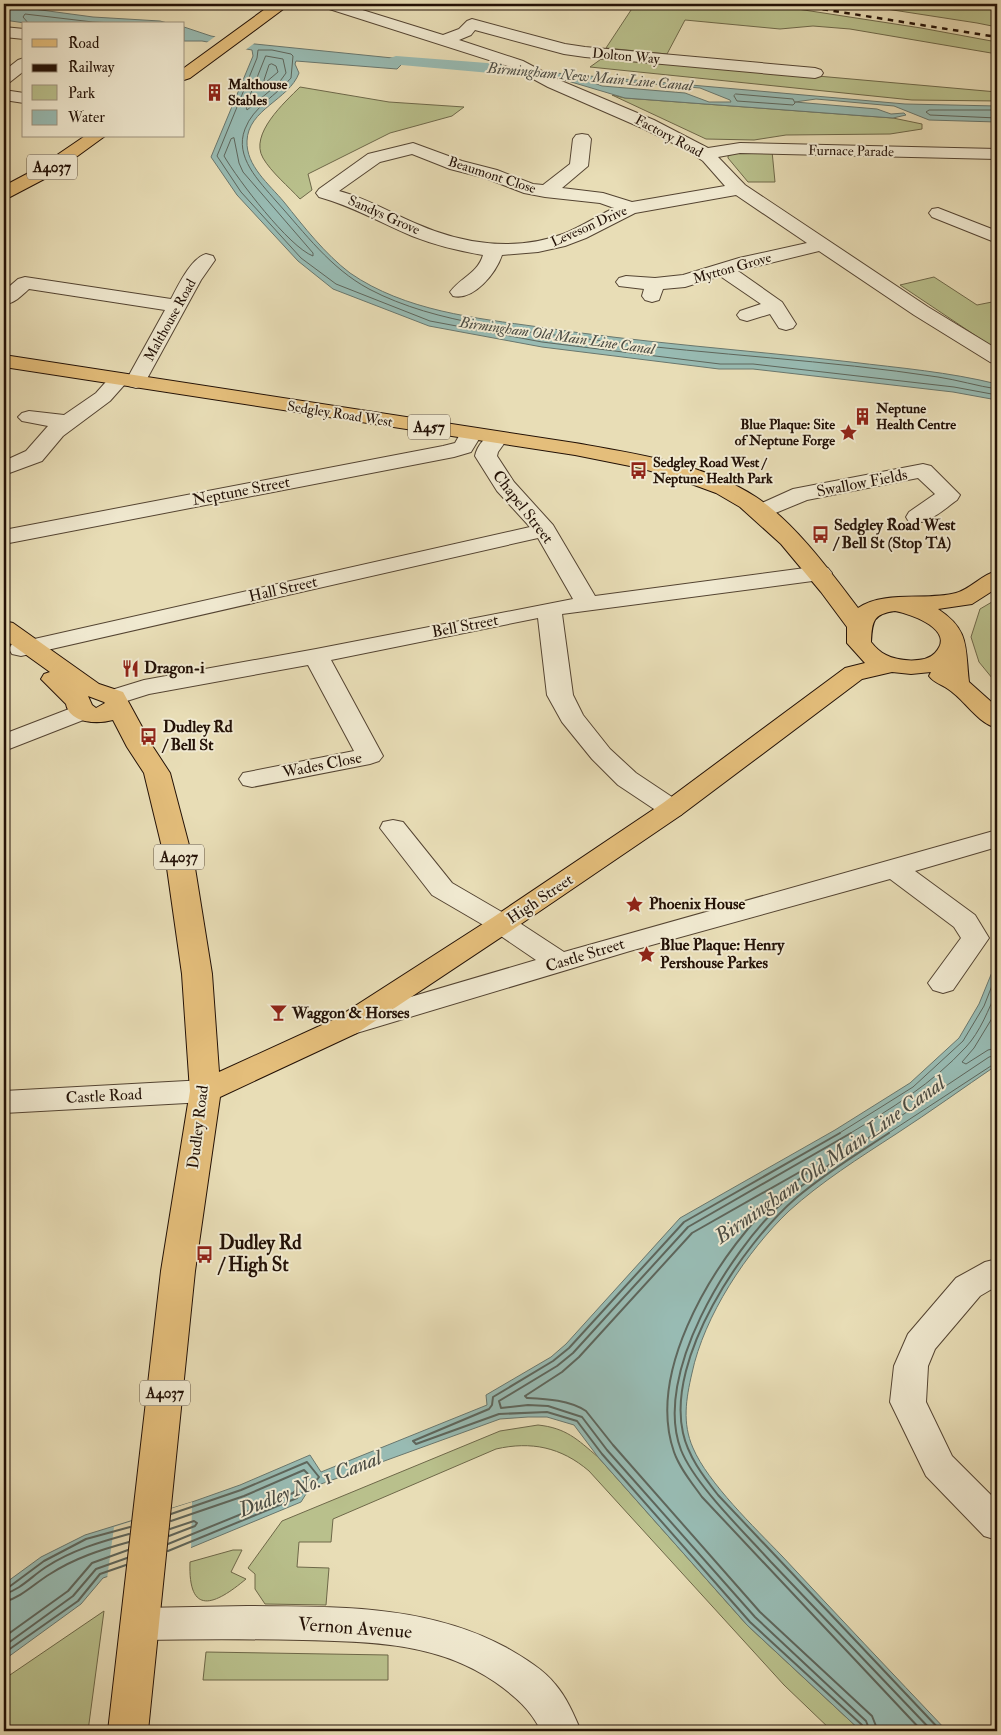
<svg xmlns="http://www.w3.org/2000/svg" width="1001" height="1735" viewBox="0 0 1001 1735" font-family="'IM FELL Double Pica',serif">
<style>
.green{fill:#b9c08c;stroke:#6e6849}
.water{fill:#98bbb3;stroke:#69776e;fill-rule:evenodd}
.pier{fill:#e8ddb6}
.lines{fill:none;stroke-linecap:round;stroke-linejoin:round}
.shore-far1{stroke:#5e665c;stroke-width:1}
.shore{stroke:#5e665c;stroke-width:2}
.canal{fill:#98bbb3;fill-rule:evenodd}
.minor-casing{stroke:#544432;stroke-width:2}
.major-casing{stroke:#231106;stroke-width:2}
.minor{fill:#f0e9d0;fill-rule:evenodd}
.major{fill:#e4be7b;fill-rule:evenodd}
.rail{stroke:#231106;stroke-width:2.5;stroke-dasharray:5.5 5.5;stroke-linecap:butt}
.labels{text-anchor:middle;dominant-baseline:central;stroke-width:4;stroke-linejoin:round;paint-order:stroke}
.far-street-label{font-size:14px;fill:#231106;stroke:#f0e9d0}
.far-poi-label{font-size:14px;font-weight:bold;fill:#231106;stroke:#f0e9d0;text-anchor:start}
.far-water-label{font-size:15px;font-style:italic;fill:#4c4c43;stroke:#f0e9d0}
.shield{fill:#f0e9d0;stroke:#605243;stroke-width:1}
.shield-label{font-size:15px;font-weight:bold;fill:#231106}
.street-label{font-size:16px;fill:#231106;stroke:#f0e9d0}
.poi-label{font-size:16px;font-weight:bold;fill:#231106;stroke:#f0e9d0;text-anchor:start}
.near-poi-label{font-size:19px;font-weight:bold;fill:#231106;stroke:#f0e9d0;text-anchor:start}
.near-street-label{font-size:19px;fill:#231106;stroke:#f0e9d0}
.near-water-label{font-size:21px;font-style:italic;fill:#4c4c43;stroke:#f0e9d0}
</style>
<rect width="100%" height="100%" fill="#e8ddb6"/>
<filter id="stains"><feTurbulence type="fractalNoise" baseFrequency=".004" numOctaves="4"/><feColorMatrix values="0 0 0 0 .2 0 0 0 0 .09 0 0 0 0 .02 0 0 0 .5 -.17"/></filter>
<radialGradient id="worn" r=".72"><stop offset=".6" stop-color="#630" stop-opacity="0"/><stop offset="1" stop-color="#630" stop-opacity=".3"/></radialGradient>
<!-- green -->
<path class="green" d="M635,4H765L921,28L997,42V54L850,29L813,26L780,29L685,20L667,54L606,48Z
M854,4H997V27L977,23Z
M604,57L997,92V106L994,105L997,101L912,100L590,67Z
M300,87L389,102L464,107L452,116L390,133L308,174L312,190L300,199C289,187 271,172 263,158C249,134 285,102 300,87Z
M612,95L625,98L893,118L922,124V129L890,134L786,135L754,140L706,139Z
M772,151L775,182H748L728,158V156L736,153Z
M934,277L977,305L997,301V350L900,285Z
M997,599V684L979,662L971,637L980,609Z
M538,1425C566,1428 577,1439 598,1457L747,1625L861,1731H832L784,1685L589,1471C561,1447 531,1441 496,1449L333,1519L331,1542H299L297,1567L329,1568L326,1605L265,1604L255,1589V1574L248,1568L282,1521L500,1431Z
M233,1550H242L231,1572L246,1579C215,1605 188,1617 190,1562Z
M104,1611L88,1731H4V1679Z
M206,1652L388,1655V1680H203Z"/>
<!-- water -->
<path class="water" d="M4,5L93,17L160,21L171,24L25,23L4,20Z
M184,27L211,36L255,44L432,62L402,64L397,69L296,61L295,64L299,73C289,100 248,109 247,141C246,166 269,184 284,202C304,227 325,254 350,273C405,311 475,318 539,327C643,343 747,350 851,362C900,368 949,372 997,384V400L953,392L753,369H719L542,347L429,326L333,289L298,261L237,195L211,157L253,56L252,50L202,41H184Z
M488,67L905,104L997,106V122L929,120L894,106L816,99L795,102L877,109L891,114L904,113L906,115L893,118L879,117L625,98L551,76L504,72ZM619,81L700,88L730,100L731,102H709L685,93L602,86L594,83Z
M997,960V1065C963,1088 930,1112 896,1134C859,1158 821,1182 789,1211C747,1251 704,1316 692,1373C686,1399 682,1423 693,1448C708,1483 755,1528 782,1556C837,1615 892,1673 947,1731H861L747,1625L598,1457L574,1425L547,1417H528L500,1419L321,1484L306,1494L301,1502L190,1548L103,1578L81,1604L4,1660V1584L41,1557L85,1535L192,1502L240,1485L310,1455L321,1472L487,1405L486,1395L551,1357L566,1344L680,1218L835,1130L910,1083L959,1038L979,1004Z"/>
<!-- pier -->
<path class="pier" d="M217,35L256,42L244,51L205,44Z
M192,1502L191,1551L107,1579L114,1527Z"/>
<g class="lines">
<!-- shore-far1 -->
<path class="shore-far1" d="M29,24L23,17L25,14L93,22L136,24
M266,56L283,59L286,73L278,84L247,110L246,106Z
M272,64L276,66L278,72L265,83L264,80L269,65Z
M736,94L793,99L795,103L793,105L737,101L734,96Z
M997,110H929L926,112L930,115L997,118
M234,138L239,163L243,172L313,253V256C289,247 238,180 224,156L231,139Z
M997,389C977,386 958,380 938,377C827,360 714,355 603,341C527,331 437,325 369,289C330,268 305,233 276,201C259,181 234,157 245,129C253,107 277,95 291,78L293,56L291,54L272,50H258L257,58L217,156L241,192L301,258L336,284L430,321L542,342L720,364H753L954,387L997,395
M997,1010L974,1048L962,1062L966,1064L988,1050L997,1048
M838,1134L913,1087L963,1041L984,1006L997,973
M849,1134C892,1108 932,1084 966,1047C980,1032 989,1009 997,990
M874,1134L989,1057L997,1055
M887,1134L997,1062"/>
<!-- shore -->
<path class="shore" d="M840,1133L684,1222L569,1348L553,1361L493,1397L492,1405L489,1409L413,1441L416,1444L499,1414L547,1412L577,1421L602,1454L750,1622L862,1725L864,1731
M851,1133L688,1227L573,1353L557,1366L499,1401L501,1408L528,1405L548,1406L582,1417L607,1450L755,1617L866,1721L870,1731
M876,1133C845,1154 811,1176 783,1202C729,1252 652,1375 681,1450C695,1485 745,1533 771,1562C825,1618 878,1675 932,1731
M889,1133C857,1154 824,1174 796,1198C742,1245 666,1358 683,1433C688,1456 703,1476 718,1495L941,1731
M169,1536L195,1526L197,1523L194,1521L170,1529
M168,1544L293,1493L310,1476L304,1470L244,1496L171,1521
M168,1551L297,1498C303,1490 314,1485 319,1477L307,1462L241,1490L171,1514
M4,1588L9,1587L44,1561L86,1539L130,1527
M4,1594C20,1590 32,1576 46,1567C72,1550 100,1542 129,1534
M4,1602C22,1597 35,1583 50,1574C75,1558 100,1550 129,1542
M4,1637L68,1591L92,1563L128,1550
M4,1646L73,1596L96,1569L127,1558
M4,1653L78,1601L100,1574L126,1565
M878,1731L872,1716L760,1612L613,1445L586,1411C569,1400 547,1399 527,1398L525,1396L562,1372L579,1357L692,1233L805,1169L807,1173C790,1186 774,1200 759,1216C708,1273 647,1374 674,1452C680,1469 692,1483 702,1497L922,1731"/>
<!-- canal -->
<path class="canal" d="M396,56L525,66L531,68L533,71L531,74L525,76L390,64L388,61L390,58Z"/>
<defs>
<path id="minor" d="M321,4H343L443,35L459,29L467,21L472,19L565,44L585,47L815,68L821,70L823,73L821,76L815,78L585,57L564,54L475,30L471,35L459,40L523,61L559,80L654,120L708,148L740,143L997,149V159L740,153L718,157L745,185L928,307L997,349V364L990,362L914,315L819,251L738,271L782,302L796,324L793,328L786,330L779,328L770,314L747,321L740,319L737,315L740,311L761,304L720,276L685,287L663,289L659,300L652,302L645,300L642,296L644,289L619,286L616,282L619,278L626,276L655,278L683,275L739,258L807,243L736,195L635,213L586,238L565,246L538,252L502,255C496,273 474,301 453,296L450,292C460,278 478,273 483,255C459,251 435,245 412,236C381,223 352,206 319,197L316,193L319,189L368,154L413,143L462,161L497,170L533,184L543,185L570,164L573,139L576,135L582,134L588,135L591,139L588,166L562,188L603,193L632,202L725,186L703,161L685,149L642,128L548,87L511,67L323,7ZM412,154L450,169L485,178L524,193L545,197L600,203L614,208C597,216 581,227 563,234C515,252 462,244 417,224C391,213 366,198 339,191L380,162Z
M4,27L24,29V39L4,37Z
M24,58V71L10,82L4,84V71L18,60Z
M4,90L24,93V103L4,100Z
M938,208L997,231V243L932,217L929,213L932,209Z
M206,254L213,256L215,260L201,280L143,386L136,388L129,386L126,383L110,401L63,436L42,461L4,475V461L26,451L48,426L22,421L18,417L22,413L29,411L64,415L96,393L112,375L119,373L126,375L128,377L165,310L29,289C21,296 14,304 4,304V291L18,279L25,277L171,299C178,286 191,258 206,254Z
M471,428L479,429L482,434L471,452L454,457L4,544V530L443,446L455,443L463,429Z
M497,432L505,433L508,438L498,452L497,456L514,482L553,525L595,596L820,566L828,568L832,573L828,578L820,580L562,614L573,695L583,715L610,749L636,773L681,803L685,809L681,815L672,817L663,815L618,785L592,759L562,722L547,695L538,618L331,660L383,756L379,761L370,764L252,787L243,785L239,779L243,773L354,751L308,665L149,694L114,705L105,702L101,697L105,692L144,680L316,649L573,599L538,538L21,656L12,654L9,649L12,644L21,642L530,527L497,491L475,456C477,445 487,434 497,432Z
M923,464L931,466L960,495L957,500C943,510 927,526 909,522L906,517L909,512L935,494L918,478L807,500L761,519L753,517L750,512L753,507L793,489Z
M82,704L91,707L95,712L91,717L4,751V734Z
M393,820L403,822L452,883L512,918L564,952L997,830V847L915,871L975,915L989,938L953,990L943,993L933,990L928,983L961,938L954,927L890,879L630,951L350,1035L339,1032L335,1025L339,1018L536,960L492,930L432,895L380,828L383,822Z
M205,1080L216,1084L220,1091L216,1098L205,1102L4,1113V1091Z
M997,1259V1286L980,1296L935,1349L928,1366L926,1402L952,1456L997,1501V1540L984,1536L926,1476L890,1402L894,1366L908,1334L956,1278L985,1262Z
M247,1606C336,1607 427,1604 507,1648C524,1658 543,1669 555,1684C567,1698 574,1715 581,1731H541C531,1710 515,1696 495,1682C437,1642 371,1642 303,1640C249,1639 194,1639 140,1640L126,1636L121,1624L126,1612L140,1608Z"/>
<path id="major" d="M272,4H290L190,78L184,80V68Z
M85,136H105L50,176L10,197L4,198V186L38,168Z
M4,355L575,443C636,454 703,463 756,497C795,523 830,571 858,608C885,590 925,601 956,593C971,589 982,574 997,571V588L972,604L938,609C970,630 965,647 969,682L997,707V728C977,723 965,700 948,689C941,684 934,683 929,676L931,672L911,674L892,672L862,679L681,815L512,930L357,1033L220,1097L195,1271L148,1731H108L161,1271L190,1091L182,974L167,868L144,773L127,747L113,720C98,724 70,724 66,704L41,679L44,674L50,672L4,639V621L13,623L99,684L123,692L153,747L170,773L195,868L212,974L219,1072L335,1019L492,918L663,803L845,668L865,663L847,643V627L821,592L781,544L740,507L716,493L675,478L640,468L575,455L4,367ZM895,611C911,614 957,630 935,653C925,664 897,661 886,655C880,652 875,647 871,642C872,621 873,614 895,611ZM88,696L104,702L105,703L96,708L92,705Z"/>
</defs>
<!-- minor casing -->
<use href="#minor" class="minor-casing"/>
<!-- major casing -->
<use href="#major" class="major-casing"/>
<!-- minor -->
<use href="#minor" class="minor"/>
<!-- major -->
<use href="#major" class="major"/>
<!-- rail -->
<path class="rail" d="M790,4L997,37"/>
</g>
<!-- icons -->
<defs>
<symbol id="building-bare" viewBox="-9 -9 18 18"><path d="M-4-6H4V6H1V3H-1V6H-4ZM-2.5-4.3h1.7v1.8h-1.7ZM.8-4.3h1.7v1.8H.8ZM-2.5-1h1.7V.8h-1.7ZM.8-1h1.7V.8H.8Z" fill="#8f2418" stroke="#f0e9d0" stroke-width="2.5" paint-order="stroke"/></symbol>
<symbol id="sight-bare" viewBox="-9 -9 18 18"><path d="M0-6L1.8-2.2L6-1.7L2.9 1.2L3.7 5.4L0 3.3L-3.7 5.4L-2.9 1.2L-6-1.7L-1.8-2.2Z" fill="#8f2418" stroke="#f0e9d0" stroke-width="2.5" paint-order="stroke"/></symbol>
<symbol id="bus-bare" viewBox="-9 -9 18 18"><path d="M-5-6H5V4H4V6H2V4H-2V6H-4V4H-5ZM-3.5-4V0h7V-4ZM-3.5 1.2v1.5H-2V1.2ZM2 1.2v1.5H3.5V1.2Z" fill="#8f2418" stroke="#f0e9d0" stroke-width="2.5" paint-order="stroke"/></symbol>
<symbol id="restaurant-bare" viewBox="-9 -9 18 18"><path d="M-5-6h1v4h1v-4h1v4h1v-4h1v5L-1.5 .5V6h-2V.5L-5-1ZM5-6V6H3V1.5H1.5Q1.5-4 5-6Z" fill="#8f2418" stroke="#f0e9d0" stroke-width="2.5" paint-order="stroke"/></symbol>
<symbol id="bar-bare" viewBox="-9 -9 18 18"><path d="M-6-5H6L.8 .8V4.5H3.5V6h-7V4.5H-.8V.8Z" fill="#8f2418" stroke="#f0e9d0" stroke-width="2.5" paint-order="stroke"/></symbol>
</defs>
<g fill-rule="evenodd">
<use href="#building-bare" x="202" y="80" width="25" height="25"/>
<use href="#building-bare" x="850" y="404" width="25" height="25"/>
<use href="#sight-bare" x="836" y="420" width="25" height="25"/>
<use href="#bus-bare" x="626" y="458" width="25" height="25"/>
<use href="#bus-bare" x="808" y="522" width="25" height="25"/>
<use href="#restaurant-bare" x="118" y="656" width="25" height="25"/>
<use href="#bus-bare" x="136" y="724" width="25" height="25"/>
<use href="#sight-bare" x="622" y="892" width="25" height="25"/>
<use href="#sight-bare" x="634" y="942" width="25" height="25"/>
<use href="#bar-bare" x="266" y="1000" width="25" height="25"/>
<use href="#bus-bare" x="192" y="1242" width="25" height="25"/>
</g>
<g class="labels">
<!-- far-street labels -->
<g class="far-street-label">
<text transform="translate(626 56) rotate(5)">Dolton Way</text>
<text transform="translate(669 136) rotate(28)">Factory Road</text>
<text transform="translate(851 151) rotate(1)">Furnace Parade</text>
<text transform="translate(492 175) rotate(18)">Beaumont Close</text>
<text transform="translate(384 215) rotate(24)">Sandys Grove</text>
<text transform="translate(589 226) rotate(-24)">Leveson Drive</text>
<text transform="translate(732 268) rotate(-16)">Mytton Grove</text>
<text transform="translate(170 320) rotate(-61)">Malthouse Road</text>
<text transform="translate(340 414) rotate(9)">Sedgley Road West</text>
</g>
<!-- far-poi labels -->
<g class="far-poi-label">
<text x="228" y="84">Malthouse<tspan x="228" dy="16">Stables</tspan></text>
<text x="876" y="408">Neptune<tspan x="876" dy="16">Health Centre</tspan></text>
<text x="835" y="424" text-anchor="end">Blue Plaque: Site<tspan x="835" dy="16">of Neptune Forge</tspan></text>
<text x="653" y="462">Sedgley Road West /<tspan x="653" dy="16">Neptune Health Park</tspan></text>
</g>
<!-- far-water labels -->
<g class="far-water-label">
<text transform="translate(590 77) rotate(5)">Birmingham New Main Line Canal</text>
<text transform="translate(557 336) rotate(8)">Birmingham Old Main Line Canal</text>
</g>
<!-- shield labels -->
<g class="shield">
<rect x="27" y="154.5" width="50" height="25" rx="4"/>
<rect x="408" y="414.5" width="42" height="25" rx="4"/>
<rect x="154" y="844.5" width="50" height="25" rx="4"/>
<rect x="140" y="1380.5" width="50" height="25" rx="4"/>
</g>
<g class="shield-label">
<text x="52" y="167">A4037</text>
<text x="429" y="427">A457</text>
<text x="179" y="857">A4037</text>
<text x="165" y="1393">A4037</text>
</g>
<!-- street labels -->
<g class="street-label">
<text transform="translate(862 483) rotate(-11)">Swallow Fields</text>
<text transform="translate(241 491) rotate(-11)">Neptune Street</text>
<text transform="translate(523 507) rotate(52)">Chapel Street</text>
<text transform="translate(283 589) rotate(-13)">Hall Street</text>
<text transform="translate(465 626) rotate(-11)">Bell Street</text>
<text transform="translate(322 765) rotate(-11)">Wades Close</text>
<text transform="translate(540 899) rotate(-34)">High Street</text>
<text transform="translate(585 955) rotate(-17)">Castle Street</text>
<text transform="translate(104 1096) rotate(-3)">Castle Road</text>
<text transform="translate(198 1127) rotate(-83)">Dudley Road</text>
</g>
<!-- poi labels -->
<g class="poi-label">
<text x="834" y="525">Sedgley Road West<tspan x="834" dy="18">/ Bell St (Stop TA)</tspan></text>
<text x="144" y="668">Dragon-i</text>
<text x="163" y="727">Dudley Rd<tspan x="163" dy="18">/ Bell St</tspan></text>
<text x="649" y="904">Phoenix House</text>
<text x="660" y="945">Blue Plaque: Henry<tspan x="660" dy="18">Pershouse Parkes</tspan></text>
<text x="292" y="1013">Waggon &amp; Horses</text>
</g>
<!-- near-poi labels -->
<g class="near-poi-label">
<text x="219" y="1243">Dudley Rd<tspan x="219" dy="22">/ High St</tspan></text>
</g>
<!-- near-street labels -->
<g class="near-street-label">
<text transform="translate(355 1628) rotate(4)">Vernon Avenue</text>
</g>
<!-- near-water labels -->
<g class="near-water-label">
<text transform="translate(830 1160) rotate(-35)">Birmingham Old Main Line Canal</text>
<text transform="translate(310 1484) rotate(-21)">Dudley No. 1 Canal</text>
</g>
</g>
<!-- margin -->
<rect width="1001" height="1735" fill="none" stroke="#e8ddb6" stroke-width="20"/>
<rect x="5" y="5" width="991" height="1725" fill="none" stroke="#231106" stroke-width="2.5"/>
<rect x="10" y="10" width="981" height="1715" fill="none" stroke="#231106"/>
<!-- legend -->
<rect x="22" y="22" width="162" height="115" fill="#f0e9d0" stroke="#9e937f"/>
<rect x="32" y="39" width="25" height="8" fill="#e4be7b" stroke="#9e937f"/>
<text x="68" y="48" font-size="15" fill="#231106">Road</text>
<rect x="32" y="64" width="25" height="8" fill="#231106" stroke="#9e937f"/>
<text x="68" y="72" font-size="15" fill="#231106">Railway</text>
<rect x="32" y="85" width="25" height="15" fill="#b9c08c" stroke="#9e937f"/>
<text x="68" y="98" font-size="15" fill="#231106">Park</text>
<rect x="32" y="110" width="25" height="15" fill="#98bbb3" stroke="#9e937f"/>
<text x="68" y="122" font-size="15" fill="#231106">Water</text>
<rect width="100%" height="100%" filter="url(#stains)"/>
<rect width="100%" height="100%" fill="url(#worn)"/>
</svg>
